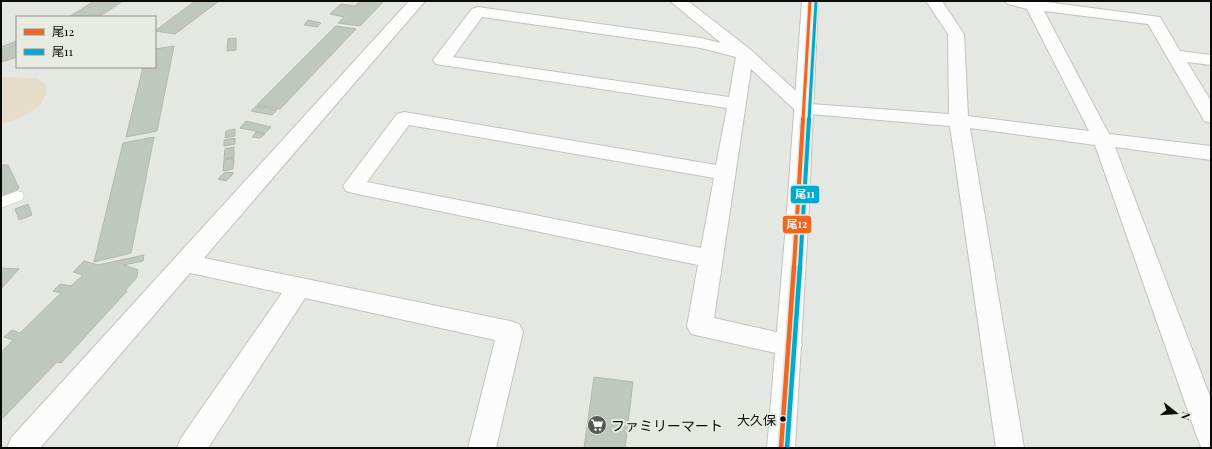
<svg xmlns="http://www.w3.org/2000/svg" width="1212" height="449" viewBox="0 0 1212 449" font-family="'Playfair Display','Noto Sans JP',serif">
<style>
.green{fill:#e6dcca}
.building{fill:#bfc8be;stroke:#b4b6b2}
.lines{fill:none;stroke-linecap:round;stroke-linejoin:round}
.lane-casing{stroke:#c1c3be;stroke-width:1}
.street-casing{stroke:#c1c3be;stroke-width:2}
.secondary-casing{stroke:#c1c3be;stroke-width:2}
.lane{fill:#fbfcfb;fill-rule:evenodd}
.street{fill:#fbfcfb;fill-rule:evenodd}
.secondary{fill:#fbfcfb;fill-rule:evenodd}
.bus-1-far2-casing{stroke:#e6eae0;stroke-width:5.5}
.bus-1-far1-casing{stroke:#e6eae0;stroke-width:7}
.bus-1-casing{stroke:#e6eae0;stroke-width:8}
.bus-2-far2-casing{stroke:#e6eae0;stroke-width:5.5}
.bus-2-far1-casing{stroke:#e6eae0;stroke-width:7}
.bus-2-casing{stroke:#e6eae0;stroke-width:8}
.bus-1-far2{stroke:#f26522;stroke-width:3}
.bus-1-far1{stroke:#f26522;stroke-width:4}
.bus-1{stroke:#f26522;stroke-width:4.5}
.bus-2-far2{stroke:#00a9ce;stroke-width:3}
.bus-2-far1{stroke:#00a9ce;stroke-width:4}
.bus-2{stroke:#00a9ce;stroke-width:4.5}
.bus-dot{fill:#0b0c09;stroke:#e6eae0;stroke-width:1.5}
.labels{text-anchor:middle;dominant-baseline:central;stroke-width:4;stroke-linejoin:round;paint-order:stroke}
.near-bus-label{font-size:13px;fill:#0b0c09;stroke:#e6eae0;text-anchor:end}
.near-poi-label{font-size:14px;fill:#0b0c09;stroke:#e6eae0;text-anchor:start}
.line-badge{stroke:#e6eae0;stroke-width:1.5}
.badge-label{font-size:11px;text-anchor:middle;font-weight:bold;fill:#fff}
</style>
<rect width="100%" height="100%" fill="#e5e8e2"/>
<!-- green -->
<path class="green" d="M3,77L37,78L46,85C50,110 18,118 1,125V78Z"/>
<!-- building -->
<path class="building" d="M94,1H123L99,17H69Z
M195,1H219L175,34L155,31Z
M360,1H384L360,26L338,23L344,17L330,14L341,4L355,6Z
M308,20L321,23L317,27L304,25Z
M336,26L356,29L280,109L257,105Z
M236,38V50L227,51L228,39Z
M17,41V57L1,62V47Z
M174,46L157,131L126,137L143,67H155V49Z
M256,106L277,110L272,115L251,111Z
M246,121L271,127L265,133L240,128Z
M235,129V136L225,138L226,131Z
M256,132L265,134L260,138L252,137Z
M154,137L131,253L94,262L123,143Z
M235,138V144L224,146V140Z
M234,147V157L224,159L225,149Z
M234,158L233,169L223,171L224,160Z
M1,165H8L19,188L11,195L1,199Z
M225,172L234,173L226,181L218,179Z
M28,204L32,215L19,220L15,209Z
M144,255L143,261L124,265L138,270L137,277L125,291H127L61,363L57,362L1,420V352L13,340L4,337L12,330L20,333L61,293L53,291L60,284L71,286L83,275L73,272L84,261L98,265Z
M1,268L19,269L1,289Z
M594,377L633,382L625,448H584Z"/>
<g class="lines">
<defs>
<path id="lane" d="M17,191L22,192L24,196L22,200L1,208V197Z"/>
<path id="street" d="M409,1H425L204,258L510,321L519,324L523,332L496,448H468L495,340L305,298L208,448H177L181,438L282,293L190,273L40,448H7L11,438Z
M670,1H688L751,50L810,104L949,114L948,34L926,1H942L964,34L968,116L1089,131L1027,9L1008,4L1005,1H1039L1160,17L1180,51L1211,55V65L1187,62L1211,101V123L1204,121L1202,117L1148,24L1044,11L1109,134L1211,146V160L1115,147L1211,399V448L1201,447L1197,437L1095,145L970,128L1024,448H996L950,126L798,113L751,69L714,318L798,337L802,345L798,353L789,356L691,334L687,326L698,265L353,193L346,191L343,186L397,114L404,112L716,165L727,108L442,65L436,64L433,60L472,9L478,7L701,38L721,43ZM482,17L701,48L736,57L729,97L453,57ZM409,125L714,178L701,248L367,182Z"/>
<path id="secondary" d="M802,1H818L808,224L795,448H767L786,224Z"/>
</defs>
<!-- lane casing -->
<use href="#lane" class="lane-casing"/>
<!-- street casing -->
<use href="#street" class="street-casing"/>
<!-- secondary casing -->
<use href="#secondary" class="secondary-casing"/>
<!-- lane -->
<use href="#lane" class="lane"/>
<!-- street -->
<use href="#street" class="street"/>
<!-- secondary -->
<use href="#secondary" class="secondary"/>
<defs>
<path id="bus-1-far2" d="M803,120L810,1"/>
<path id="bus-1-far1" d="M794,267L803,119"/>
<path id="bus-1" d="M781,448L794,266"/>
<path id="bus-2-far2" d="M809,120L816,1"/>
<path id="bus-2-far1" d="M800,267L809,119"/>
<path id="bus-2" d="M787,448L800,266"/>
</defs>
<!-- bus-1-far2 casing -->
<use href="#bus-1-far2" class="bus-1-far2-casing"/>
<!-- bus-1-far1 casing -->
<use href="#bus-1-far1" class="bus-1-far1-casing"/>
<!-- bus-1 casing -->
<use href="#bus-1" class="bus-1-casing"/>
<!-- bus-2-far2 casing -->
<use href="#bus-2-far2" class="bus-2-far2-casing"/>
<!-- bus-2-far1 casing -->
<use href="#bus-2-far1" class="bus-2-far1-casing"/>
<!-- bus-2 casing -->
<use href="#bus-2" class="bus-2-casing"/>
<!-- bus-1-far2 -->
<use href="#bus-1-far2" class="bus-1-far2"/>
<!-- bus-1-far1 -->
<use href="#bus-1-far1" class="bus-1-far1"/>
<!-- bus-1 -->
<use href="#bus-1" class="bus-1"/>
<!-- bus-2-far2 -->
<use href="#bus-2-far2" class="bus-2-far2"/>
<!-- bus-2-far1 -->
<use href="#bus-2-far1" class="bus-2-far1"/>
<!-- bus-2 -->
<use href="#bus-2" class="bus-2"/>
</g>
<!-- icons -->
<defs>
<symbol id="supermarket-disc" viewBox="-11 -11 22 22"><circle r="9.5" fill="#575955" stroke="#e6eae0"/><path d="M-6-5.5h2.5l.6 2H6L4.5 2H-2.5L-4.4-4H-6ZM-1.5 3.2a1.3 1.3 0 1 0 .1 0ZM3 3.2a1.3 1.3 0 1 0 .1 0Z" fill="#fff"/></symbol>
</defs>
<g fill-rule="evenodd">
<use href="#supermarket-disc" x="586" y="414" width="22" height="22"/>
</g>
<!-- markers -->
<circle class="bus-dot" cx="783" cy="419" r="3.5"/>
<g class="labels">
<!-- near-bus labels -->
<g class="near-bus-label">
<text x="776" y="419">大久保</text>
</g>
<!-- near-poi labels -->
<g class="near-poi-label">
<text x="611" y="425">ファミリーマート</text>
</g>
</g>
<g class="line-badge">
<rect x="790" y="185" width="30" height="19" rx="4" fill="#00a9ce"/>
<rect x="782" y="215" width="30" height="19" rx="4" fill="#f26522"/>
</g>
<g class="badge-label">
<text x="805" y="198">尾11</text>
<text x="797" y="228">尾12</text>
</g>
<!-- border -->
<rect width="1212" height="449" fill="none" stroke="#0b0c09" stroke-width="4"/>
<!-- legend -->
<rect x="16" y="16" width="140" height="52" fill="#e6eae0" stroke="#8e918a"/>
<rect x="24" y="29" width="20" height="6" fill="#f26522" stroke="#8e918a"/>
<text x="52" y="36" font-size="12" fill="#0b0c09">尾12</text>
<rect x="24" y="49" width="20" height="6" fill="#00a9ce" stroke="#8e918a"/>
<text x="52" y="56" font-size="12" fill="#0b0c09">尾11</text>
<!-- north arrow -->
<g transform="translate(1176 413) rotate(107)" stroke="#e6eae0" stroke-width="3" paint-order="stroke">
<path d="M0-3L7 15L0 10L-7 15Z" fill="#0b0c09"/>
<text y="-6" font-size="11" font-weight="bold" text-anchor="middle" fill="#0b0c09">N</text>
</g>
</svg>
